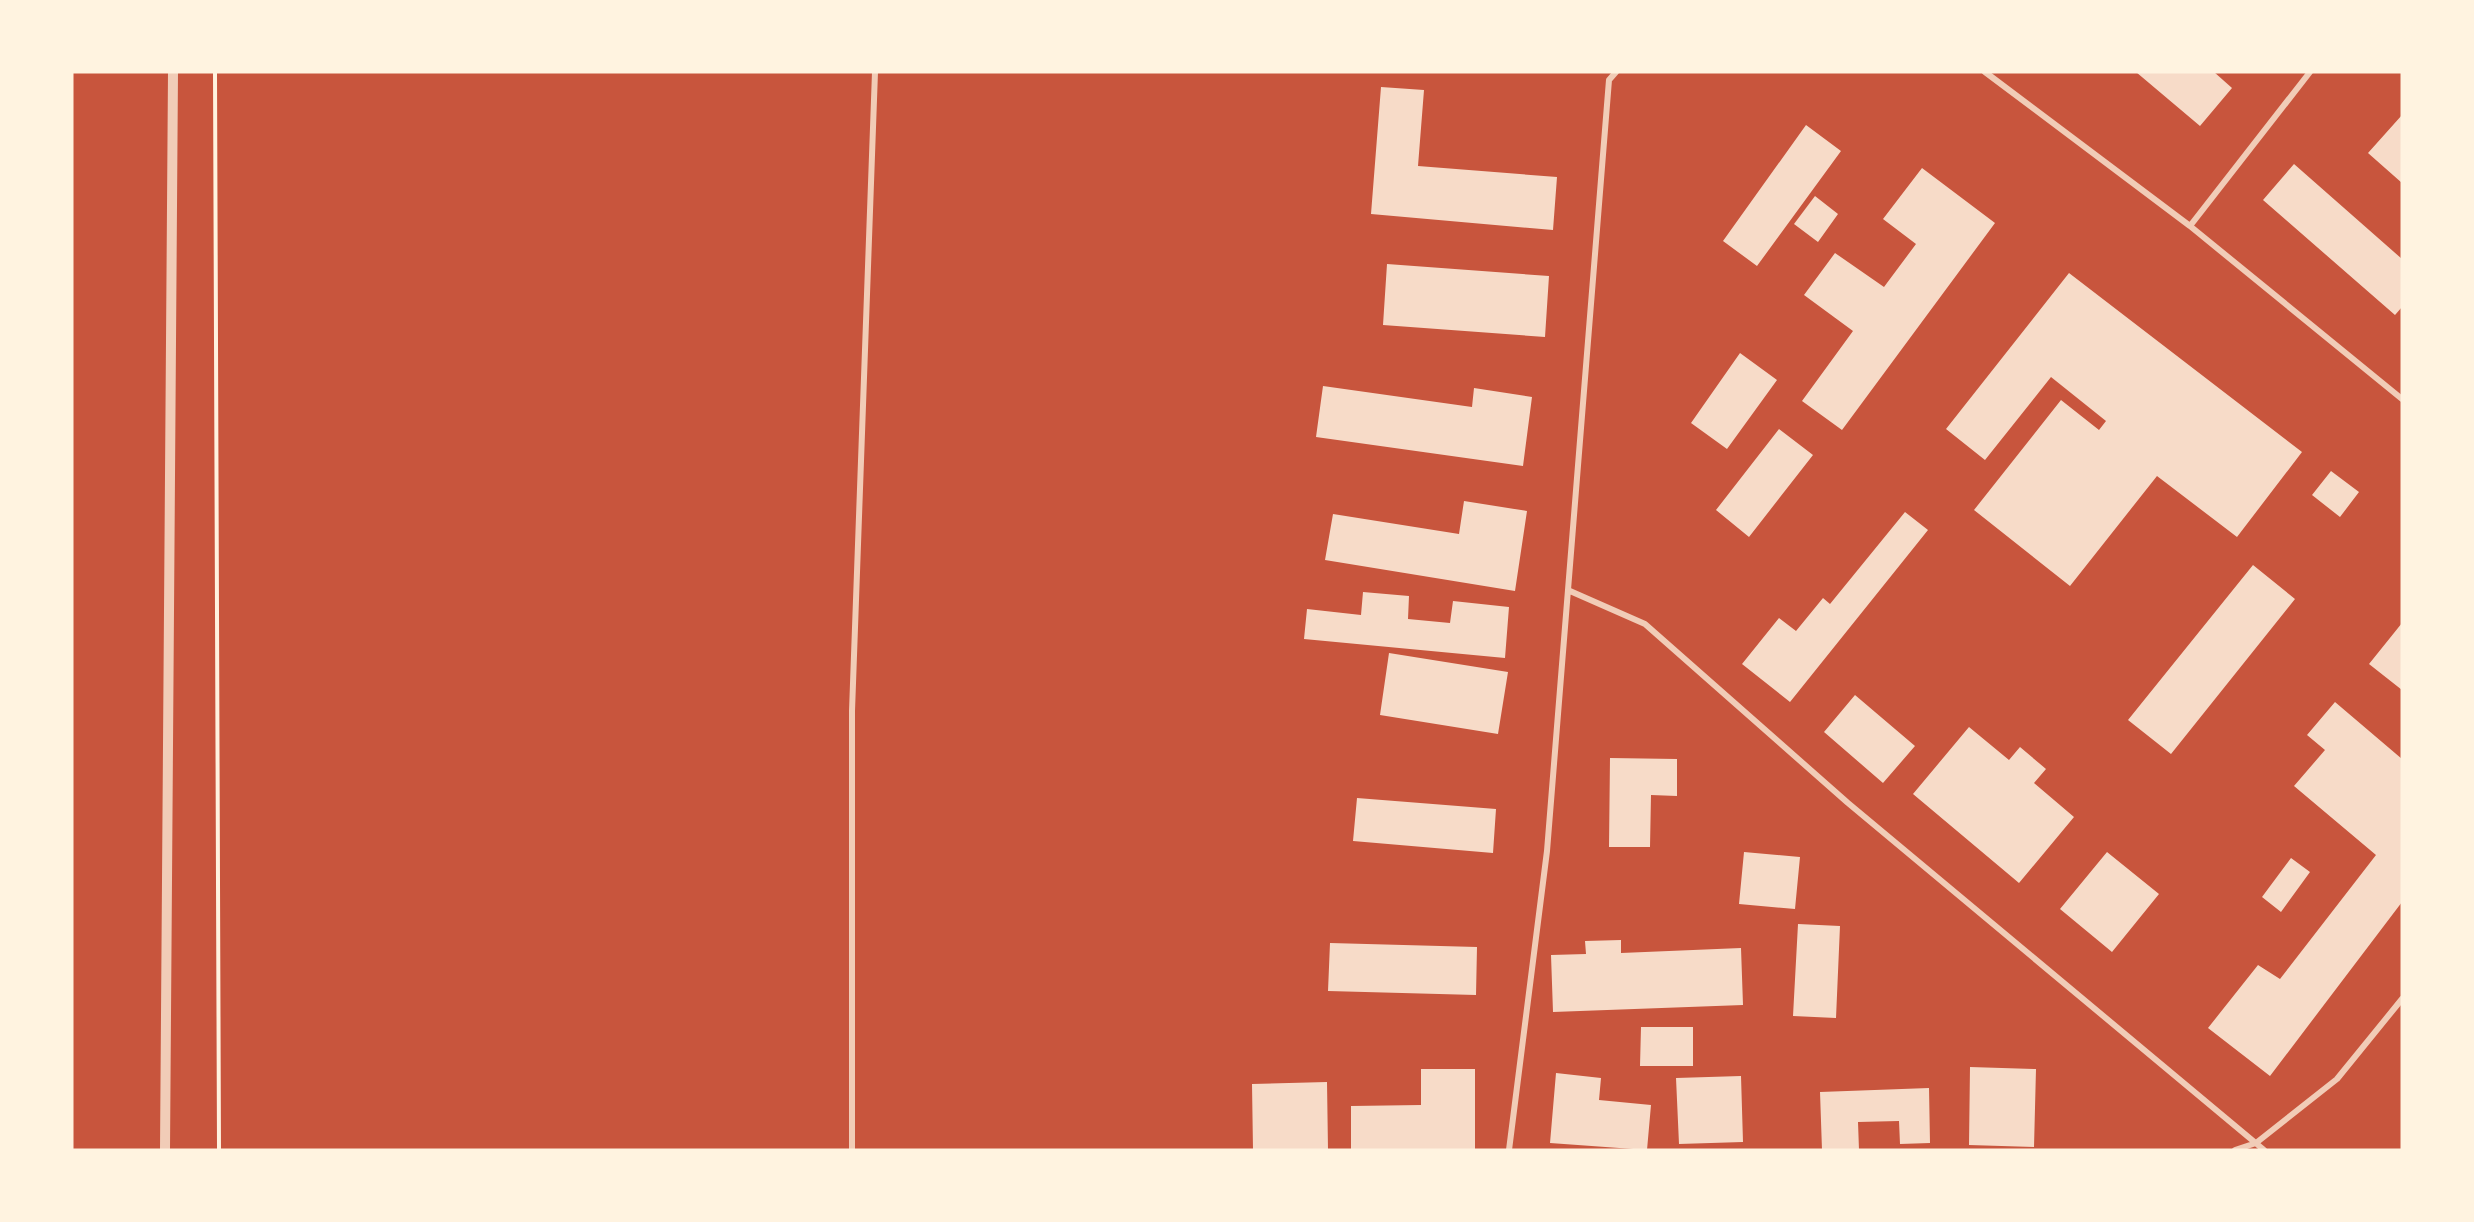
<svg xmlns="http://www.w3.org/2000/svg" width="2474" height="1222" viewBox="0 0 2474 1222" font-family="Raleway,sans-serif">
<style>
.building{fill:#f7dbc8}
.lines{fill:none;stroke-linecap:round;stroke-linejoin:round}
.path{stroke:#fff3e0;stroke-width:4}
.minor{stroke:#f1ccb7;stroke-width:6}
.tertiary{stroke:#f1ccb7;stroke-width:10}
</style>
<rect width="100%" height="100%" fill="#c8553d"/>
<!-- building -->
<path class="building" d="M2136,72H2214L2232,88L2200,126Z
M1381,87L1424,90L1418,166L1557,177L1553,230L1371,214Z
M2402,115V183L2368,153Z
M1806,125L1841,151L1757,266L1723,241Z
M2294,164L2402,259V307L2395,315L2263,200Z
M1922,168L1995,223L1842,430L1802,401L1853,331L1804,295L1835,253L1884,287L1916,244L1883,219Z
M1815,196L1838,214L1818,242L1794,224Z
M1387,264L1549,276L1545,337L1383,325Z
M2069,273L2302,452L2237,537L2157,476L2070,586L1974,510L2061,400L2099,430L2106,421L2051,377L1985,460L1946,429Z
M1740,353L1777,380L1727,449L1691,423Z
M1323,386L1472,407L1474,388L1532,397L1523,466L1316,437Z
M1779,429L1813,455L1749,537L1716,510Z
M2331,471L2359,492L2340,517L2312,495Z
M1464,501L1527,511L1515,591L1325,560L1333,514L1459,534Z
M1905,512L1928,530L1790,702L1742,664L1779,618L1796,631L1823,598L1830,604Z
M2253,565L2295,599L2171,754L2128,720Z
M1363,592L1409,596L1408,619L1450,623L1453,601L1509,607L1505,658L1304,639L1307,609L1361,615Z
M2402,623V690L2369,664Z
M1389,653L1508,672L1498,734L1380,715Z
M1855,695L1915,746L1883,783L1824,732Z
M2335,702L2402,759V902L2270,1076L2208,1028L2258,965L2280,979L2376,855L2294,786L2325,750L2307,735Z
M1969,727L2009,760L2020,747L2046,769L2034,783L2074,817L2019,883L1913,794Z
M1610,758L1677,759V796L1651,795L1650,847H1609Z
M1357,798L1496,809L1493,853L1353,841Z
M1744,852L1800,857L1795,909L1739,904Z
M2107,852L2159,894L2112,952L2060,909Z
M2291,858L2310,872L2281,912L2262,897Z
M1798,924L1840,926L1836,1018L1793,1016Z
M1621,940V953L1741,948L1743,1005L1553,1012L1551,955L1586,954L1585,941Z
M1330,943L1477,947L1476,995L1328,991Z
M1641,1027H1693V1066H1640Z
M1970,1067L2036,1069L2034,1147L1969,1145Z
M1421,1069H1475V1150H1351V1106L1421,1105Z
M1556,1073L1601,1078L1599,1100L1651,1105L1647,1150L1550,1143Z
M1741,1076L1743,1142L1679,1144L1676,1078Z
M1327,1082L1328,1150H1253L1252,1084Z
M1929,1088L1930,1143L1900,1144L1899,1121L1858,1122L1859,1150H1822L1820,1092Z"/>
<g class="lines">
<!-- path -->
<path class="path" d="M215,72L219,1150"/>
<!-- minor -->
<path class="minor" d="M1985,72L2190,226L2402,399
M2190,226L2310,72
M1570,591L1645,624L1848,803L2264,1150
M852,1150V711L875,72
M1509,1150L1547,851L1609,80L1616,72
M2235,1150L2256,1143L2337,1079L2402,999"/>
<!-- tertiary -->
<path class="tertiary" d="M165,1150L173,72"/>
</g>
<!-- border -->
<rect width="2474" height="1222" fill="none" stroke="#fff3e0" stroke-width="147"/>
</svg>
